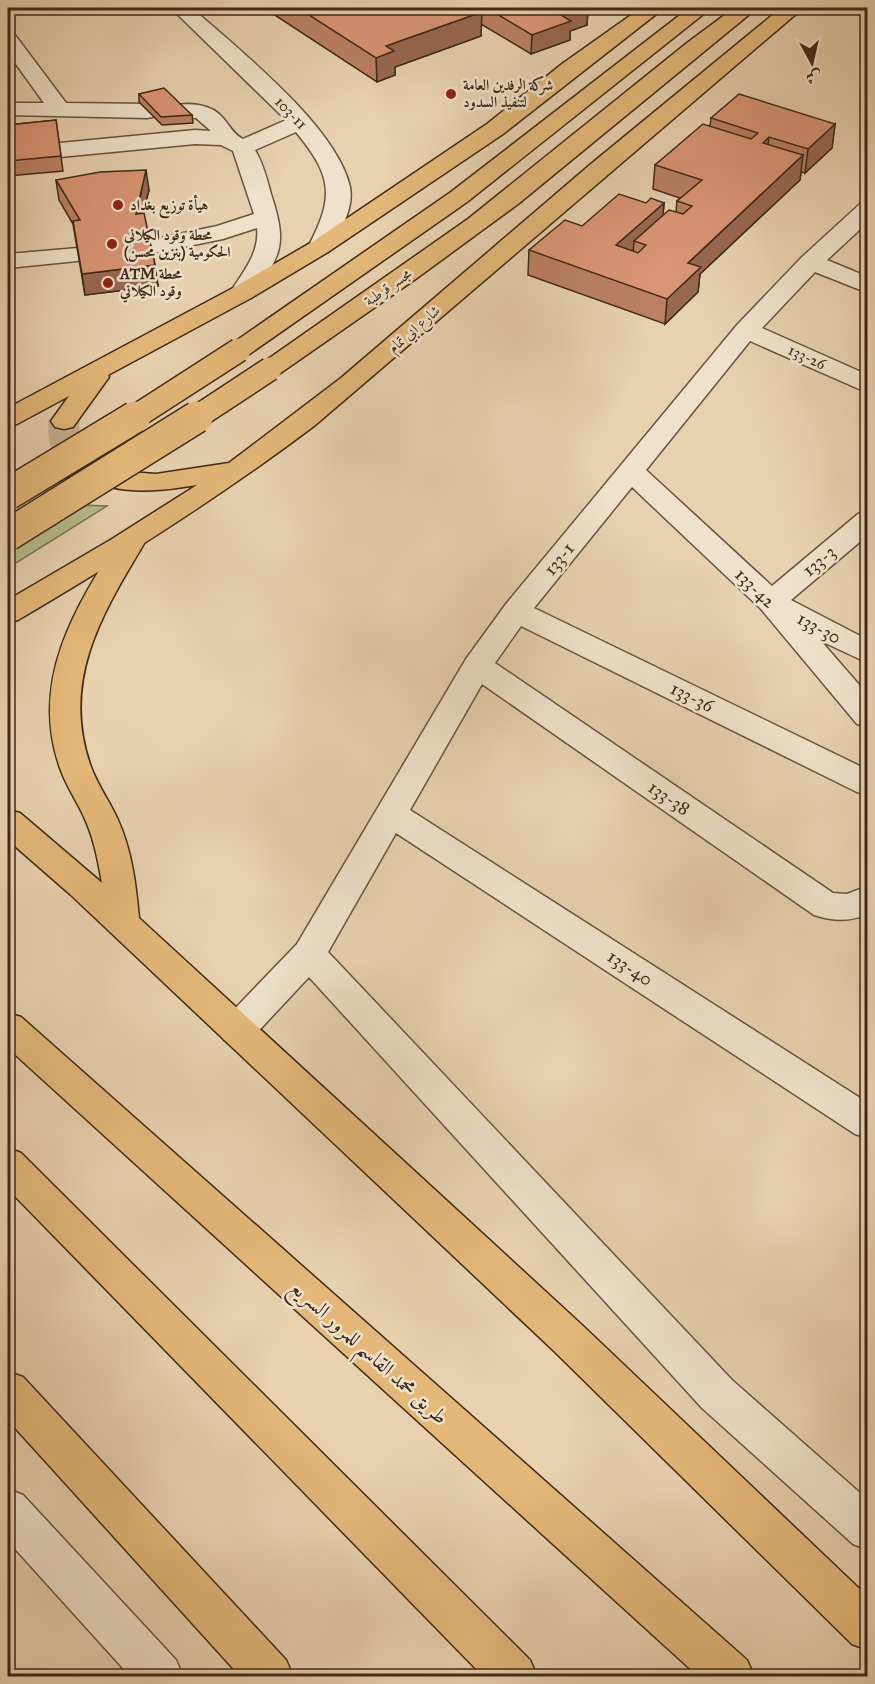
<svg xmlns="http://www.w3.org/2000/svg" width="875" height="1684" viewBox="0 0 875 1684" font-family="'IM FELL Great Primer',Amiri,serif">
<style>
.green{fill:#b6bc8b;stroke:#7a7351;stroke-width:1.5}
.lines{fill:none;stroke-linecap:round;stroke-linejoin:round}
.major-tunnel{stroke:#c5b091;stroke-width:31;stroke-dasharray:31 15;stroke-linecap:butt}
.minor-casing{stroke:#68543d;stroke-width:3}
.major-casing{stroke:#3d2a17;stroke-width:3}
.highway-casing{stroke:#3d2a17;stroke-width:3}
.minor{fill:#efe1cb;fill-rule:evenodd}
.major{fill:#e4b878;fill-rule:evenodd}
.highway{fill:#e4b878;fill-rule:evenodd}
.major-bridge-far1-casing{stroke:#3d2a17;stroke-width:26;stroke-linecap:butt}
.major-bridge-casing{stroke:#3d2a17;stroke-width:34;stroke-linecap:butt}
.major-bridge-far1{stroke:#e4b878;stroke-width:23}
.major-bridge{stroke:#e4b878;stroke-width:31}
.wall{fill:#bb8064;stroke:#3d2a17;stroke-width:1.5}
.shaded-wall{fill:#996851;stroke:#3d2a17;stroke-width:1.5}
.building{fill:#da9574;stroke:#3d2a17;stroke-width:1.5}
.poi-dot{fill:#8f2418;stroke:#efe1cb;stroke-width:2}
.labels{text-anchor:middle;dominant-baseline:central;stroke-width:5;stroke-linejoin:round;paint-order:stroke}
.far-poi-label{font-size:15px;font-weight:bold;fill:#3d2a17;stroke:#efe1cb;text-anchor:start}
.far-street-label{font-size:15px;fill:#3d2a17;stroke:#efe1cb}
.street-label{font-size:18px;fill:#3d2a17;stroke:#efe1cb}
.near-street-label{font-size:21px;fill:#3d2a17;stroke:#efe1cb}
</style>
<rect width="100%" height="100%" fill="#e7d1af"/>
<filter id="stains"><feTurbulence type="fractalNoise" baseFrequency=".00333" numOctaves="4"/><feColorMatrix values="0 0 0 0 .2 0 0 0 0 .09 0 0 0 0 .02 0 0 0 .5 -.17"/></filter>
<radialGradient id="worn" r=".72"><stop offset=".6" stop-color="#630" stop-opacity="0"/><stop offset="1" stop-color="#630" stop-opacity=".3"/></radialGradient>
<!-- green -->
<path class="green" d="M78,505L107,506L8,568V530Z"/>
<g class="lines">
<!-- major-tunnel -->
<path class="major-tunnel" d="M64,421C61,460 82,471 116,480"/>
<defs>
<path id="minor" d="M171,8H192C238,49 337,127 350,187C354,208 341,229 332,247L328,252L320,254L312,252L308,247C335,196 332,176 296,132L255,150C263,163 267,179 271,194C288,246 281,255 251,298L242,300L233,298L230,293C242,273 260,253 257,228L223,239L149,254L141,252L137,247L141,242L217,226L254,214L233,151L221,145L195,144L60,157L52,155L49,150L52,145L60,143L195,130L211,131L196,118L173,116L170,111L173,106C189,102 212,104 223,118C230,126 233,134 243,139L286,120Z
M8,33L15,35L66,103L148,104L156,106L159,111L156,116L148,118L8,115V103H44L8,53Z
M868,202V222L827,260L868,277V293L815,272L762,328L868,375V393L750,341L646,470L772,586L858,514L868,511V535L791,600L868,640V663L821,641L868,695V727L857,724L761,609L632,487L534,608L868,770V795L857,792L521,626L495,663L833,893L847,894L868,886V914C850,922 832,921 814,915L482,684L410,810L868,1103V1138L855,1134L396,833L328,952L732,1380L868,1500V1550L853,1544L702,1408L309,977L250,1040L237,1044L224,1040L219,1030L224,1020L297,944L466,659L506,604L737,325L802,257L860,204Z
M78,248L87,250L90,255L87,260L8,268V254Z
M8,1489L23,1495L176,1660L183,1676H130L8,1541Z"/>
<path id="major" d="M641,8H664L503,134L328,252L251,298L108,375L109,377L73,427L64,429L55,427L51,421L69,396L17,424L8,426V408L233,288L312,242L487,124L562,64Z
M689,8H711L467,202L248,355L239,358L230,355L226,350L230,345L451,192Z
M734,8H757L518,204L417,278L279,374L270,377L261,374L257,369L261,364L468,219L687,43Z
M781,8H803L314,426C220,497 120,560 18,620L8,623V600L112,539L197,485C166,490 137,494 106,486L102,480L106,474L116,471L156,474L229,463L341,378L591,164Z"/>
<path id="highway" d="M131,533L141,536L145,542C102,614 60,681 91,767C98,786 110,802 118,820C132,851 136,885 139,918L582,1325L868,1597V1650L852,1644L554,1351L71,895L8,840V810L20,813L102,883C98,861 94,838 84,817C77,801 66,786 60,768C29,681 75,607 121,536Z
M8,1013L21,1017L747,1660L754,1676H698L8,1048Z
M8,1148L21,1153L530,1660L537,1676H483L8,1189Z
M8,1372L23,1377L286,1660L293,1676H240L8,1420Z"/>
</defs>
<!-- minor casing -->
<use href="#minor" class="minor-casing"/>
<!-- major casing -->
<use href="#major" class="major-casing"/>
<!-- highway casing -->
<use href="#highway" class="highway-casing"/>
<!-- minor -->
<use href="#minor" class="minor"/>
<!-- major -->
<use href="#major" class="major"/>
<!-- highway -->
<use href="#highway" class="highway"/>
<defs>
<path id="major-bridge-far1" d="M132,419L239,350
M194,419L270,369"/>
<path id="major-bridge" d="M8,494L135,417
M8,535L197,417"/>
</defs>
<!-- major-bridge-far1 casing -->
<use href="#major-bridge-far1" class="major-bridge-far1-casing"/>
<!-- major-bridge casing -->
<use href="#major-bridge" class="major-bridge-casing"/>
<!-- major-bridge-far1 -->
<use href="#major-bridge-far1" class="major-bridge-far1"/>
<!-- major-bridge -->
<use href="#major-bridge" class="major-bridge"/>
</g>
<!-- wall -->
<path class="wall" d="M264,8H588L587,25L570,31V40L531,54L481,24V36L395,67V75L377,82Z
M139,94L192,115L193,123L162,125L139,102Z
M711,118L835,124L832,148L805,173L801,172L800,180L700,274L698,292L665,324L528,275L529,250L582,226L646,203H664L663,215L676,212L677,201L680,198L653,189L655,165L710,126Z
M56,120L63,171L8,176V125Z
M56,180L149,190L143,213L155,265L158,286L85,295L73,224L59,200Z"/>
<!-- shaded-wall -->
<path class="shaded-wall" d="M582,8H588L587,25L570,31V40L531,54L532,35L561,15Z
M482,12L481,36L395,67V75L377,82L376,58L386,46Z
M835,124L832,148L805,173L808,149Z
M769,137L766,161L763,143Z
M803,155L800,180L700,274L698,292L665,324L667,299L688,263Z
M146,170L149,190L138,234L136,214Z
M664,203L662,228L634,241L633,254L616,245Z
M155,265L158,286L85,295L82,274Z"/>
<!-- building -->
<path class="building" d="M298,8H474L482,12L386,46L394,51L376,58Z
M487,8H582L561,15L571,21L532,35Z
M164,88L192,115L161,117L139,94Z
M739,94L835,124L808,149L769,137L763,143L803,155L688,263L701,267L667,299L529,250L565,220L582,226L619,194L646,203L651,198L664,203L616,245L638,253L646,245L634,241L669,210L683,214L692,206L677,201L702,180L655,165L703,124L751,139L758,133L711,118Z
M56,120L61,156L8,161V125Z
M146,170L136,214L144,213L155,265L82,274L73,221L80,220L56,180L100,172Z"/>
<!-- markers -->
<g class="poi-dot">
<circle cx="451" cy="94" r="6"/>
<circle cx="118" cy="205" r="6"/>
<circle cx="112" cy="244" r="6"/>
<circle cx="108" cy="283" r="6"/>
</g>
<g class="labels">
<!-- far-poi labels -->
<g class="far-poi-label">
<text x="463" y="85">شركة الرفدين العامة<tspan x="463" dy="17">لتنفيذ السدود</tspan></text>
<text x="130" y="205">هيأة توزيع بغداد</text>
<text x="124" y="235">محطة وقود الكيلاني<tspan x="124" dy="17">الحكومية (بنزين محسن)</tspan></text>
<text x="120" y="274">ATM محطة<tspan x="120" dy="17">وقود الكيلاني</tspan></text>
</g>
<!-- far-street labels -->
<g class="far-street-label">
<text transform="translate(291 113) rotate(46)">103-11</text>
<text transform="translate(388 287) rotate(-35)">مجسر قرطبة</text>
<text transform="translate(414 329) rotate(-41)">شارع ابي تمام</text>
<text transform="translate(807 357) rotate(24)">133-26</text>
</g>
<!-- street labels -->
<g class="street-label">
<text transform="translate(559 559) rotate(-51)">133-1</text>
<text transform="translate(819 561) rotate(-40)">133-3</text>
<text transform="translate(755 588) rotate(44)">133-42</text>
<text transform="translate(819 628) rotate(28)">133-30</text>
<text transform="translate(692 697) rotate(26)">133-36</text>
<text transform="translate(669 798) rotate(34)">133-38</text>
<text transform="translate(630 968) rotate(33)">133-40</text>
</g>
<!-- near-street labels -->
<g class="near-street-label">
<text transform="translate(369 1352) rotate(42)">طريق محمد القاسم للمرور السريع</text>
</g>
</g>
<!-- margin -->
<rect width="875" height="1684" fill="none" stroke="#e7d1af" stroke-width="30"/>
<rect x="9" y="9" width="857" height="1666" fill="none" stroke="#3d2a17" stroke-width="3"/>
<rect x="15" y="15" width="845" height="1654" fill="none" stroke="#3d2a17" stroke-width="1.5"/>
<!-- north arrow -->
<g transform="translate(812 63) rotate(172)" stroke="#efe1cb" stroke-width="4.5" paint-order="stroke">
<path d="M0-4.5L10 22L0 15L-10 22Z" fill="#3d2a17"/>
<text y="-9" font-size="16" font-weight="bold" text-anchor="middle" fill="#3d2a17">ش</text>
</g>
<rect width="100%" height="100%" filter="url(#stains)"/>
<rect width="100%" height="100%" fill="url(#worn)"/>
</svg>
